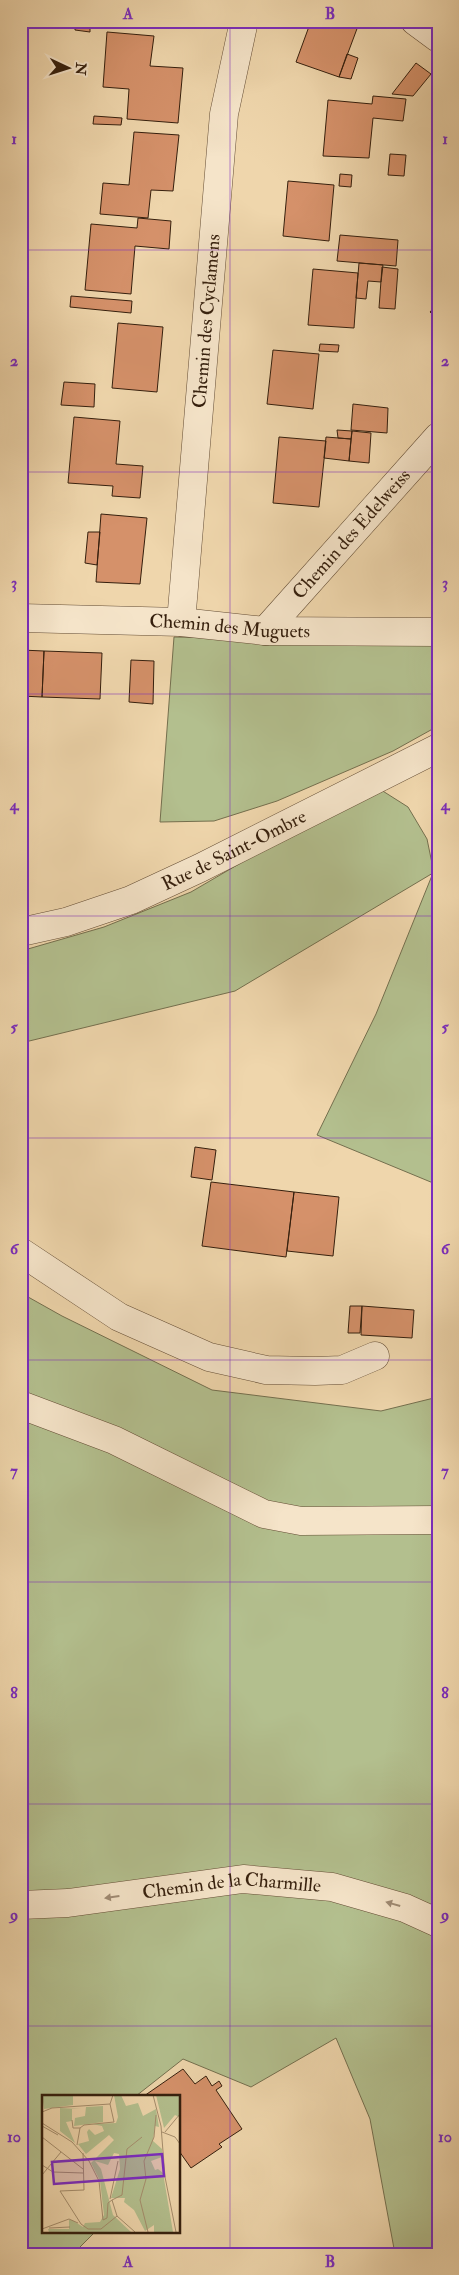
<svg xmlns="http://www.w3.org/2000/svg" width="459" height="2275" viewBox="0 0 459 2275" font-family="'IM FELL Double Pica',serif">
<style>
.green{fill:#b3bf8e;stroke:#746f4e}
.building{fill:#d5916a;stroke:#351f0d}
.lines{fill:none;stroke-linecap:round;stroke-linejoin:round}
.minor-casing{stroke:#644d35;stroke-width:29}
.minor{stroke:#f5e4c9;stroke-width:28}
.oneway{fill:#9f8b74}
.grid{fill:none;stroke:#7b2cbf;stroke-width:1;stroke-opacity:0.55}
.labels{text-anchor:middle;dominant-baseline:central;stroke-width:4;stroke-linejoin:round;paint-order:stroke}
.street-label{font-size:19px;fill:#351f0d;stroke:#f5e4c9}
.inset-road{fill:none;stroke:#a58d6c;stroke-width:1}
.view{fill:#7b2cbf;fill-opacity:0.15;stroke:#7b2cbf;stroke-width:2.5}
.inset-edge{fill:none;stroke:#351f0d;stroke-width:2.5}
.neatline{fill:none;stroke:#7b2cbf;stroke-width:2}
.grid-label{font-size:16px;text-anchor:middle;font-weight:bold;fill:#7b2cbf}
</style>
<rect width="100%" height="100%" fill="#efd6ac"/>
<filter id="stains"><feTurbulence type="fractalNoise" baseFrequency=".004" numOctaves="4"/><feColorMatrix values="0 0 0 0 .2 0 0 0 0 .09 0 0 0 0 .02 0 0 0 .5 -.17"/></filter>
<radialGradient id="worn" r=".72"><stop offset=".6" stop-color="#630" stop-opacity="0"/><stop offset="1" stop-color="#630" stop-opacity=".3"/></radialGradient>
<!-- green -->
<path class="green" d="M174,637L438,643V726L393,751L277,801L214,821L160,822Z
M378,788L408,807L427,839L434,873L438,877V1185L317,1135L376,1014L433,873L235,991L21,1043V951L104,927L191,892L338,806Z
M21,1293L62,1316L212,1390L381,1411L438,1397V2254H395L370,2119L336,2038L251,2087L183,2059L136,2096H44V2231H96L73,2254H21Z"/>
<!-- building -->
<path class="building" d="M75,21H90V32L75,30Z
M311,21H345L358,26L339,77L296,62Z
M107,32L154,36L150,66L183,68L178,123L127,119L129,89L103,87Z
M347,54L358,58L351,79L339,77Z
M416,63L431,74L413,96L392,94Z
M373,96L406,99L403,121L373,118L369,158L323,156L328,100L372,104Z
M94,116L122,118L121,125L93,124Z
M134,132L179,135L173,191L151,190L148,218L100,214L103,183L129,185Z
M390,154L406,155L404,176L388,175Z
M340,174L352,175L351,187L339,186Z
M288,181L334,185L329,241L283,236Z
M138,218L171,221L169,249L135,246L131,294L85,290L91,224L137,228Z
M340,235L398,240L396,266L337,261Z
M359,263L383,265L381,282L368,281L366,299L356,298Z
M382,267L398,269L395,309L379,308Z
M313,269L358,273L354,328L308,325Z
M71,296L132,301L131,313L70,307Z
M438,303V319L430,312Z
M118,323L163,327L157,392L112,388Z
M320,344L339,345L338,352L319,351Z
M273,350L319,354L313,409L267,404Z
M64,382L95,384L94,407L61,405Z
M353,404L388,408L387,433L351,430Z
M74,417L120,421L116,464L143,466L140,498L112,496L113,486L68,483Z
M337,430L352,431L351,439L338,438Z
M352,431L371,433L369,463L349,461Z
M279,437L326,441L319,507L273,503Z
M326,437L351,439L349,461L324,458Z
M101,514L147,518L140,584L96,582Z
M88,532H100L97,565L85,563Z
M21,650L44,651L42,697L21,696Z
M44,651L102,653L100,699L42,697Z
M131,660L154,661L153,704L129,702Z
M195,1147L216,1150L212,1180L191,1177Z
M211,1182L294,1192L286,1257L202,1246Z
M294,1192L339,1197L333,1256L287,1251Z
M350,1306H362L360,1333H348Z
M362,1306L414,1310L412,1338L361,1335Z
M183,2069L195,2084L206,2076L212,2086L219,2081L222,2086L216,2090L242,2129L219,2144L222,2147L191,2168L179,2151V2096H144Z"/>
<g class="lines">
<defs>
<g id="minor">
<path d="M415,21L438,38"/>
<path id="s1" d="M21,618L181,622L265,631L438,632"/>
<path id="s2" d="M181,622L224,114L244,21"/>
<path id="s3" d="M265,631L438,437"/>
<path id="s4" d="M21,932L66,922L131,900L200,868L438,748"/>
<path d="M21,1252L119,1317L209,1357L266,1370L315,1371L342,1370L375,1356"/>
<path d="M21,1405L114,1440L264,1514L301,1521L438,1520"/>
<path id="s5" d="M21,1905L68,1903L243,1879L332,1887L405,1908L438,1923"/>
</g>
</defs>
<!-- minor casing -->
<use href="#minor" class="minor-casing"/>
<!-- minor -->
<use href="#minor" class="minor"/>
</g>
<!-- one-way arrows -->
<defs><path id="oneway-solid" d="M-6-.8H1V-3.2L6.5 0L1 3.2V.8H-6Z" transform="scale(1.25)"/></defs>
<g class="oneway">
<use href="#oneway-solid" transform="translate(112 1897) rotate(172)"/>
<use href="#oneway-solid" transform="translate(393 1904) rotate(-164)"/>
</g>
<!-- grid -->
<path class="grid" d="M230,21V2254M21,250H438M21,472H438M21,694H438M21,916H438M21,1138H438M21,1360H438M21,1582H438M21,1804H438M21,2026H438"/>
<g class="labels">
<!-- street labels -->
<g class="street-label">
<text stroke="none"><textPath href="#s2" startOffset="302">Chemin des Cyclamens</textPath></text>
<text stroke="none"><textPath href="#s3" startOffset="130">Chemin des Edelweiss</textPath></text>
<text stroke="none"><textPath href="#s1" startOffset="209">Chemin des Muguets</textPath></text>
<text stroke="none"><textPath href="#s4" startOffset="229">Rue de Saint-Ombre</textPath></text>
<text stroke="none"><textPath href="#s5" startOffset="212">Chemin de la Charmille</textPath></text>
</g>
</g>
<!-- overview -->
<g transform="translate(42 2095)">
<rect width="138" height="138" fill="#efd6ac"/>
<path d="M0,0H31V10L2,14ZM72,0H79L84,11L96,8L101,21L114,14L117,32L113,31L111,46L120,54V62L109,66L113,75L116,74L121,78L131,137H112V130L103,136L92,115L82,107L83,103H69L78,74L77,59L72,58L66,70L53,66L59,74L71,120L89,137H7L6,134H27V125H30L41,132L43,128L58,127L62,120L58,86L49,68L72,45L67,40L44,59L36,49L47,46L45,37L47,34L53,40L62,36L60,31L50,29L74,28L76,22ZM114,0H137V22L133,20L122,33ZM44,12L61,11V27L32,31L33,23L43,21ZM18,13L39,14H30V26L24,27L33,48L18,36Z" fill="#b3bf8e"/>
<path class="inset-road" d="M111,0L119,31L123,82L134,137M0,17L10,13L68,9L71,0M30,25L31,33H38M0,28L30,47L47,66L57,86L61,125L65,123L66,108L70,105L75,121L93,137M0,31L16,40M120,37L133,42L138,49M123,37L138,19M0,42L41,74M35,50L38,33L42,30L72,27L68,9M0,70L11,77L41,78M0,80L19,57M18,96L39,129L46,134H59L75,121M18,96L42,95L41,58M68,104L76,66M70,105L80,100L85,54L100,42M7,133L28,132M0,134L27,124L36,128M106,137L98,105L104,84L102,66L112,42L114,20"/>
<path class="view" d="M120,59L122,81L12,89L10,67Z"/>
<rect width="138" height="138" class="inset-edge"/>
</g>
<!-- margin -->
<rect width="459" height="2275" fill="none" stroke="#efd6ac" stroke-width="55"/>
<!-- north arrow -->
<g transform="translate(68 68) rotate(94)" stroke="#f5e4c9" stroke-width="4" paint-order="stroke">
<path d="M0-4L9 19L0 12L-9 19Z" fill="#351f0d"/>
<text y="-8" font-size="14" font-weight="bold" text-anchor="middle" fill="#351f0d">N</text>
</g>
<rect x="28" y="28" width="404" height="2220" class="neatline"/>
<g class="grid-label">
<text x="128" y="19">A</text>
<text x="330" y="19">B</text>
<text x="14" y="144">1</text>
<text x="445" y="144">1</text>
<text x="14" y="366">2</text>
<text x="445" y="366">2</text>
<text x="14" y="588">3</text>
<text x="445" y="588">3</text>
<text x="14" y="810">4</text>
<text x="445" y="810">4</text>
<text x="14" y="1032">5</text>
<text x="445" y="1032">5</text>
<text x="14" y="1254">6</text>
<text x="445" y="1254">6</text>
<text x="14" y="1476">7</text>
<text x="445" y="1476">7</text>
<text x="14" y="1698">8</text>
<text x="445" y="1698">8</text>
<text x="14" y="1920">9</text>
<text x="445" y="1920">9</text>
<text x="14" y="2142">10</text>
<text x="445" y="2142">10</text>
<text x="128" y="2267">A</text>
<text x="330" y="2267">B</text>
</g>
<rect width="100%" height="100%" filter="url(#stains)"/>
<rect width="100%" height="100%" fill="url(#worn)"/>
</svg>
